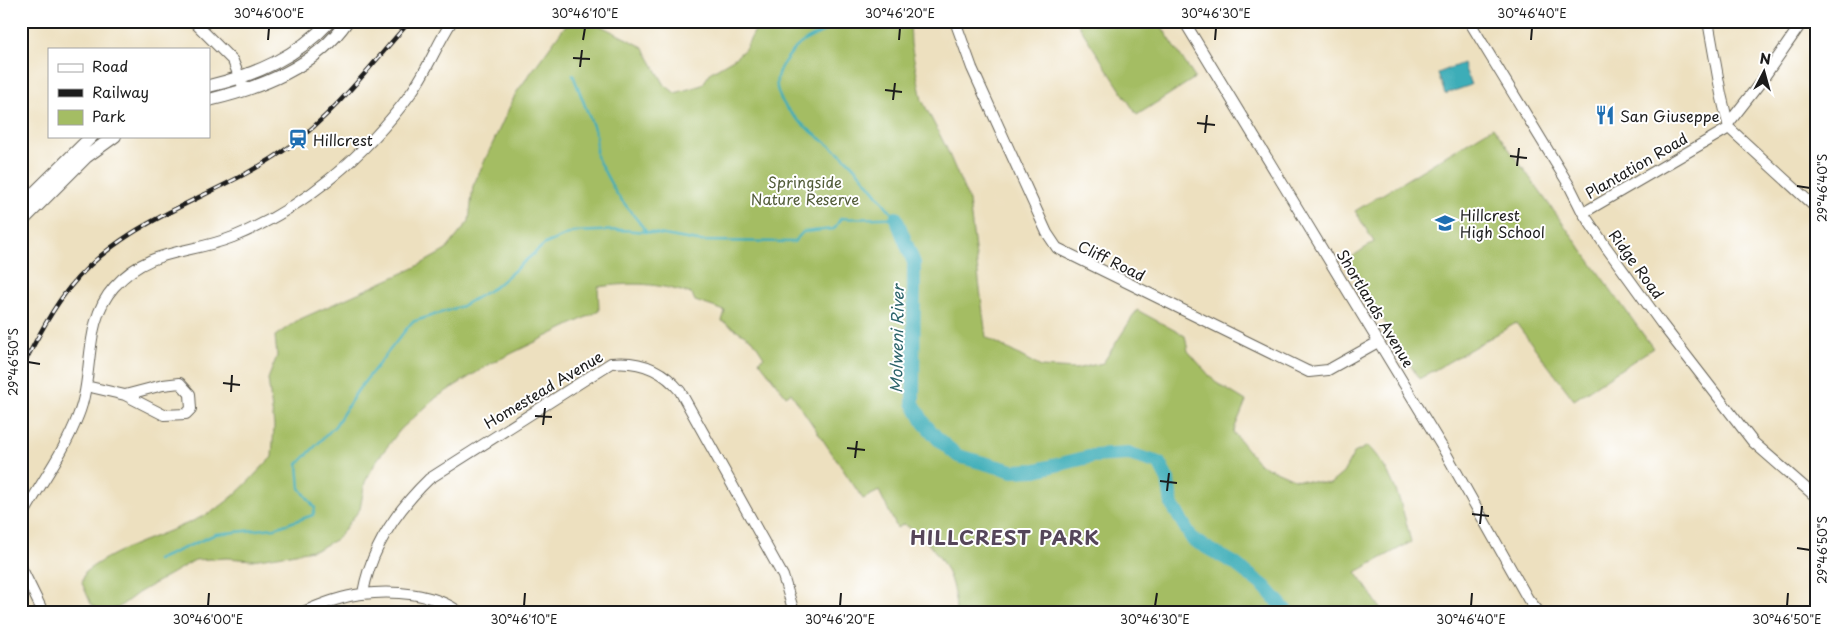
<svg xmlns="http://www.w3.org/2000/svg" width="1837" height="633" viewBox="0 0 1837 633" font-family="'Playpen Sans',sans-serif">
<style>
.green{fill:#a4bd64;stroke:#606c40}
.water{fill:#3dadb8;stroke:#2c646a}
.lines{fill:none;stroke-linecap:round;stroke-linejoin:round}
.stream{stroke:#3dadb8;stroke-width:2.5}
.river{stroke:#3dadb8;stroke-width:14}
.minor-casing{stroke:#656155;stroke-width:12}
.major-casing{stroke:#656155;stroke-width:14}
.minor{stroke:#fff;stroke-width:10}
.major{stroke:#fff;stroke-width:12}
.rail-casing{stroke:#1c1c1c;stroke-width:4.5}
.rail{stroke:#fff;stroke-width:2.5;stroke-dasharray:8;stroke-linecap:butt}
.ticks{fill:none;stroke:#1c1c1c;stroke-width:2}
.labels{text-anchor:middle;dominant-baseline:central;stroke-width:4;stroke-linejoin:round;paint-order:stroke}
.poi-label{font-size:15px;fill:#1c1c1c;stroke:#fff;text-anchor:start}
.street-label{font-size:15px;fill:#1c1c1c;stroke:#fff}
.park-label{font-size:15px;fill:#525c39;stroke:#fff}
.water-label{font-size:16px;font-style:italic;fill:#2c646a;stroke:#fff}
.district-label{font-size:20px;font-weight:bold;letter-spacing:1px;fill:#55465a;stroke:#fff}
.neatline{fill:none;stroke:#1c1c1c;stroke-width:2}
.ticks-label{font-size:12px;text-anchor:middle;fill:#1c1c1c}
</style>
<rect width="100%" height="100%" fill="#fff"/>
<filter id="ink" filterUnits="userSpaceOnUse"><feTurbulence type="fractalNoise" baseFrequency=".02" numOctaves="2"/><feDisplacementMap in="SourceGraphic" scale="10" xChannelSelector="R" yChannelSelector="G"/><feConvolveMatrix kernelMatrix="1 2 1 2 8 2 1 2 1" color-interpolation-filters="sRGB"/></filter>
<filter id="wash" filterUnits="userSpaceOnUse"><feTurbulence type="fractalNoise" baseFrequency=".0096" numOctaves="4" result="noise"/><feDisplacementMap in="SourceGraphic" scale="20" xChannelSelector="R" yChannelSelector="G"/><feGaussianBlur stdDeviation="1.12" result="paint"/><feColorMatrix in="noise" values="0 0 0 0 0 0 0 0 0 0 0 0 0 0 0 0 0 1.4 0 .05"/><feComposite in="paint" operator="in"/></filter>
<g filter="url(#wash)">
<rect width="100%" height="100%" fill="#ede0bf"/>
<!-- green -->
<path class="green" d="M760,21H910L911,44L922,100L946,147L969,201L986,337L1041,367L1075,369L1103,363L1137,310L1185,336L1188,351L1215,382L1246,401L1233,432L1258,463L1294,479L1330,484L1343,473L1354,453L1368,446C1395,474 1402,506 1411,542L1356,572L1383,612H956C955,572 936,545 904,524L897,528L879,491L863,499L791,393L786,396L759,361L764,357L753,340L722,321L725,311L695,301L692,294C653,283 638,282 598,287L599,311L490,364L437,397L401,429L377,460L365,482L360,509L337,539L318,549L284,555L252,560L227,558L195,560L138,593L118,608L102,612L91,604L82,583L85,572C123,543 172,534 213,511C235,498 254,475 272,457L274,426L268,379L277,356L275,336L298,320L414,268L446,250L469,221L473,186L516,93L565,26L593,22L643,47L665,85L675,93L702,85L711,72L735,58L745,49Z
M1079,21H1158L1195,78L1137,115L1077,23Z
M1493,127L1653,348L1574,400L1516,323L1419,379L1347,260L1374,242L1355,211Z"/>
<!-- water -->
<path class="water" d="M1463,63L1471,85L1445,94L1438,73Z"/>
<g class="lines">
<!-- stream -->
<path class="stream" d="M844,21C832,28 818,33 806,40C797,45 791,53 785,61C753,101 820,135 844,157C863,174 879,198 896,218
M573,75L596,134V156L616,193L646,231
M157,560L216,534L275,528L313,515L315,508L300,488L298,464L335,426L358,390L412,322L462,306L495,287L545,244L573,232L622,230L647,232L698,241L794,242L803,232L834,229L841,218C860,220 877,217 896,218"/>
<!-- river -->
<path class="river" d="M896,218L914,263L913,403L924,423L938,439L958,456L1013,471L1036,470L1093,456L1129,454L1159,463L1168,480L1172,505L1193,540L1234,563L1264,586L1287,612"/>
</g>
</g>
<g filter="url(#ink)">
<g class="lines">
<defs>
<path id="minor" d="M121,21L127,23L130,21
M193,21L233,61L242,84
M955,21L972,68L1047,233L1057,248L1309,372L1328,370L1378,342
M1184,21L1444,450L1528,599L1539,612
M1469,21L1569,185L1583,213L1606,247L1661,323L1753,442L1816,497
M1708,21L1721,94L1729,128L1816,208
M1728,124L1760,83L1803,21
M1583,213L1729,128
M86,386L125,395L164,415L186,414L191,409L190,394L180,383L163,385L125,395
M21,519C39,485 64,453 78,416C95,375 82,323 114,287C150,247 188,255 233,237C303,209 367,154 411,93C427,71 437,44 452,21
M21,567L43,612
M363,593C371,548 397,510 429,479L611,363C639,360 662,369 680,391L783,576L794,612
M303,612C322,604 342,596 362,594C392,590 435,593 459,612"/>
<path id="major" d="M209,86C255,75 297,57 330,21
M209,100C260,88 316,67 347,21
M21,206L92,136
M21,222L86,157L115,136"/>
</defs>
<!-- minor casing -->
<use href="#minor" class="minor-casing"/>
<!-- major casing -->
<use href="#major" class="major-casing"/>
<!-- minor -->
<use href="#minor" class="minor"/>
<!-- major -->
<use href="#major" class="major"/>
<defs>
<path id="rail" d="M21,369C36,341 50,312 70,287C127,216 218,198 289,147C336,112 371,65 410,21"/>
</defs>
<!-- rail casing -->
<use href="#rail" class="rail-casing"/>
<!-- rail -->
<use href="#rail" class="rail"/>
</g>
</g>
<!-- ticks -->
<path class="ticks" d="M268,40L269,28M583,40L585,28M899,40L900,28M1215,40L1216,28M1531,40L1532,28M573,58L590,59M580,67L582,50M885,90L902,92M893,100L895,83M1197,123L1215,125M1205,133L1207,115M1510,156L1527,158M1517,166L1519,148M1797,186L1810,188M28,362L40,364M223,383L240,385M231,392L232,375M535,416L552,417M543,425L545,408M847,448L865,450M855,458L857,441M1160,481L1177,483M1167,491L1169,473M1472,514L1489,516M1480,524L1482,506M1797,548L1810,550M208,606L209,593M524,606L525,593M840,606L841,593M1155,606L1157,593M1471,606L1472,593M1787,606L1788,593"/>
<!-- icons -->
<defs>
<symbol id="restaurant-bare" viewBox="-9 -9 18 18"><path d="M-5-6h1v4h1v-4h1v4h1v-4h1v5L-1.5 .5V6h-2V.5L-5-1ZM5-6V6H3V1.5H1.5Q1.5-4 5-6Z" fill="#1f6fb2" stroke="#fff" stroke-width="2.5" paint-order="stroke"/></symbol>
<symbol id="station-bare" viewBox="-9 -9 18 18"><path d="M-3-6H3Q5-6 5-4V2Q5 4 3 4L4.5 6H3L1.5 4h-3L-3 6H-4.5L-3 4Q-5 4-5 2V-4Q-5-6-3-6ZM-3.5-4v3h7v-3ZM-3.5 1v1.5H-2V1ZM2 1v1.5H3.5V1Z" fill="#1f6fb2" stroke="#fff" stroke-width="2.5" paint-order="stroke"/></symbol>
<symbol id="school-bare" viewBox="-9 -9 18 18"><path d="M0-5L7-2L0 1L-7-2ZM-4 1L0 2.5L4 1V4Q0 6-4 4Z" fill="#1f6fb2" stroke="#fff" stroke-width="2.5" paint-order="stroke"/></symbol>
</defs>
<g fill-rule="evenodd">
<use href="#restaurant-bare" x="1591" y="101" width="28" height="28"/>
<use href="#station-bare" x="284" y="125" width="28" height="28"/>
<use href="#school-bare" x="1431" y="209" width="28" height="28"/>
</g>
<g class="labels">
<!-- poi labels -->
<g class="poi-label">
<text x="1620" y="115">San Giuseppe</text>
<text x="313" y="139">Hillcrest</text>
<text x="1460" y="214">Hillcrest<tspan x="1460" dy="17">High School</tspan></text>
</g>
<!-- street labels -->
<g class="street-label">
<text transform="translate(1636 165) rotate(-30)">Plantation Road</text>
<text transform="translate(1112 260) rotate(26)">Cliff Road</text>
<text transform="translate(1637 264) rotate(54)">Ridge Road</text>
<text transform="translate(1376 308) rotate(59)">Shortlands Avenue</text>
<text transform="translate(543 389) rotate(-31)">Homestead Avenue</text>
</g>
<!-- park labels -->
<g class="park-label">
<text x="805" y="181">Springside<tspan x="805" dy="17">Nature Reserve</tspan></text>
</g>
<!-- water labels -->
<g class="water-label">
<text transform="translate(896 339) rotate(-89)">Molweni River</text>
</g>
<!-- district labels -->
<g class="district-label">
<text x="1005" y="537">HILLCREST PARK</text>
</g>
</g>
<!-- margin -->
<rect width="1837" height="633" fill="none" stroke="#fff" stroke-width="55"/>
<!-- legend -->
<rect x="48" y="48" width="162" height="90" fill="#ffffff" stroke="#a4a4a4"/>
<rect x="58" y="64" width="25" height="8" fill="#ffffff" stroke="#a4a4a4"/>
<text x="92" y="72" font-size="15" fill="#1c1c1c">Road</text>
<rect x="58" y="89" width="25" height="8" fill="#1c1c1c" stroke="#a4a4a4"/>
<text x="92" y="98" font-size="15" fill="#1c1c1c">Railway</text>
<rect x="58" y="110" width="25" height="15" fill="#a4bd64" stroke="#a4a4a4"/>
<text x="92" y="122" font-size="15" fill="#1c1c1c">Park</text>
<!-- north arrow -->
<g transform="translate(1764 72) rotate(6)" stroke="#ffffff" stroke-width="4" paint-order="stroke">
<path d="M0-4L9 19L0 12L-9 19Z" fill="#1c1c1c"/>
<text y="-8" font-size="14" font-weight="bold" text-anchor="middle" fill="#1c1c1c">N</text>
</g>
<rect x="28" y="28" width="1782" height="578" class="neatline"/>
<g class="ticks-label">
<text x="269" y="18">30°46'00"E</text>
<text x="585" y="18">30°46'10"E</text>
<text x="900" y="18">30°46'20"E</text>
<text x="1216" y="18">30°46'30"E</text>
<text x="1532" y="18">30°46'40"E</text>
<text transform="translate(1823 188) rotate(-90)" y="4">29°46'40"S</text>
<text transform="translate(14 362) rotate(-90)" y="4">29°46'50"S</text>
<text transform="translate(1823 550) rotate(-90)" y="4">29°46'50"S</text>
<text x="208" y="624">30°46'00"E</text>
<text x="524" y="624">30°46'10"E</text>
<text x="840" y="624">30°46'20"E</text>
<text x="1155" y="624">30°46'30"E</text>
<text x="1471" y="624">30°46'40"E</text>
<text x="1787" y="624">30°46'50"E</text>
</g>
</svg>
